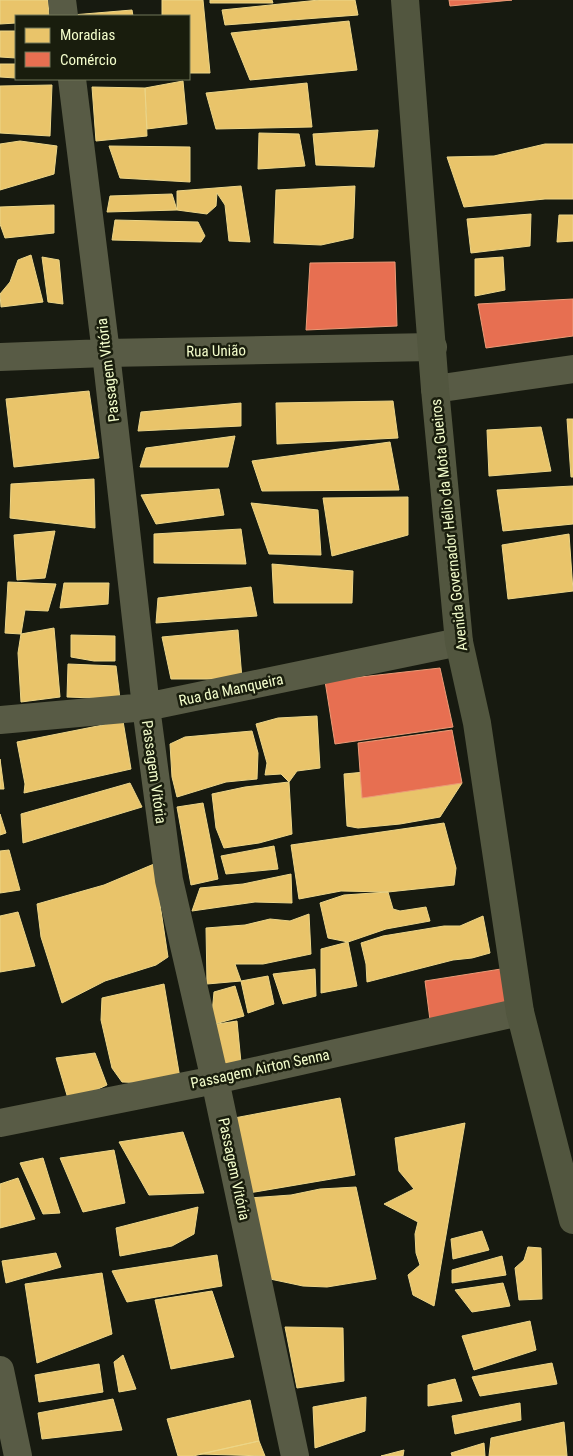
<svg xmlns="http://www.w3.org/2000/svg" width="573" height="1456" viewBox="0 0 573 1456" font-family="'Roboto Condensed',sans-serif">
<style>
.homes{fill:#e9c46a;stroke:#ecd587}
.shops{fill:#e76f51;stroke:#eb9a76}
.lines{fill:none;stroke-linecap:round;stroke-linejoin:round}
.street{stroke:#585b45;stroke-width:28}
.secondary{stroke:#52563f;stroke-width:28}
.labels{text-anchor:middle;dominant-baseline:central;stroke-width:5;stroke-linejoin:round;paint-order:stroke}
.street-label{font-size:15px;fill:#f3fdcb;stroke:#191d0d}
</style>
<rect width="100%" height="100%" fill="#171a10"/>
<!-- homes -->
<path class="homes" d="M0,0H48L49,16H16V23L0,24Z
M162,0H203L210,73H189V16H162Z
M210,0H272L273,3H210Z
M319,0H355L358,15L225,25L222,10Z
M132,10L133,16L72,15Z
M349,21L357,70L250,80L231,33Z
M0,31H16V58L0,57Z
M0,64H16V78L0,77Z
M183,81L187,124L147,129L145,88Z
M307,83L312,127L216,129L206,93Z
M52,85L50,136L0,133V86Z
M92,87L145,88L147,136L96,141Z
M378,130L374,167L316,165L313,134Z
M259,133L299,134L305,166L258,169Z
M20,141L57,146L54,174L0,190V144Z
M545,144H573V199H545L464,207L447,157L494,156Z
M109,146L190,147V182L120,178Z
M241,186L250,242L229,241L225,205L217,193L216,206L207,214L177,210V191Z
M355,186L353,238L321,245L274,243L276,190Z
M172,194L177,210L107,212L110,196Z
M54,205V233L5,238L0,224V207Z
M531,214L530,246L471,253L467,219Z
M559,215H573V241L557,242Z
M115,220L198,222L205,236L201,242L112,240Z
M31,255L43,302L1,307L0,294L10,282L18,260Z
M42,257L59,260L63,304L48,302Z
M503,257L505,290L475,296V259Z
M89,391L99,458L14,467L6,399Z
M393,401L398,438L277,444L276,403Z
M241,403V426L138,431L141,412Z
M567,419H573V477H571Z
M541,427L551,471L489,476L487,430Z
M235,436L228,467H140L146,448Z
M390,442L399,490L262,491L252,461Z
M94,479L95,528L10,518L11,484Z
M573,486V524L503,531L497,490Z
M219,489L224,515L156,524L141,495Z
M408,497V535L332,556L323,498Z
M251,503L318,510L321,555L269,554Z
M241,529L246,564L154,563V534Z
M55,531L45,578L17,580L14,535Z
M569,534L573,591L508,599L502,545Z
M272,564L353,571L352,603H274Z
M8,582L56,584L48,611L25,610L21,634L5,633Z
M64,583H109L108,604L60,608Z
M251,587L257,616L156,623L158,598Z
M54,628L60,697L21,702L18,653L21,634Z
M238,630L242,679H171L162,637Z
M71,635L115,636V661H94L71,657Z
M68,664L116,666L120,699L67,697Z
M317,716L320,768L297,771L289,782L281,774L265,775L267,763L256,724L278,718Z
M123,721L131,769L24,793L25,784L17,742Z
M252,731L258,753L257,779L226,782L177,797L172,777L170,744L185,737Z
M0,759L4,789H0Z
M407,768L462,783L440,817L400,824L358,828L347,826L344,774Z
M289,782L292,834L259,843L224,848L216,828L212,794L245,787Z
M130,783L142,807L23,843L21,814Z
M203,803L218,879L191,885L177,807Z
M0,814L6,833L0,835Z
M444,823L456,868L454,885L388,892L341,891L299,899L291,845Z
M274,846L278,869L226,874L221,856Z
M9,850L20,890L0,893V851Z
M154,864L168,957L156,965L105,981L62,1003L41,937L37,904L104,885Z
M291,874L292,903L255,902L192,911L200,888L243,884Z
M388,892L393,909L400,911L426,907L430,921L386,929L348,942L328,938L320,903L344,895Z
M18,912L35,966L0,972V916Z
M309,914L311,954L263,964H235L241,981L207,984L206,928L245,925L270,919L290,921Z
M483,916L490,953L472,958L453,960L367,982L366,964L361,943L383,936L444,926H460Z
M348,942L357,986L321,993V949Z
M315,969L316,996L283,1004L273,974Z
M268,976L274,1004L248,1013L241,981Z
M164,984L181,1084L122,1082L112,1068L101,1020L102,998Z
M235,986L244,1016L211,1025L214,992Z
M237,1021L242,1073L229,1076L211,1025Z
M95,1053L107,1085L69,1102L56,1058Z
M340,1098L355,1175L243,1194L229,1119Z
M465,1123L434,1306L413,1295L408,1275L420,1265L416,1253L415,1234L418,1222L384,1204L414,1189L399,1171L395,1138Z
M183,1132L204,1193L149,1195L119,1142Z
M114,1150L125,1203L83,1212L60,1158Z
M43,1158L60,1213L43,1214L20,1163Z
M18,1178L35,1219L0,1228V1184Z
M356,1187L376,1279L327,1287L303,1286L270,1279L249,1198L291,1195L320,1189Z
M198,1207L194,1234L172,1246L120,1256L116,1228Z
M482,1231L489,1250L453,1259L451,1239Z
M528,1247L541,1248L542,1299L519,1300L515,1268L524,1260Z
M56,1253L61,1267L6,1283L2,1261Z
M217,1255L222,1286L127,1302L112,1271Z
M502,1256L506,1275L452,1283V1270Z
M102,1273L112,1334L37,1363L25,1284Z
M503,1283L510,1306L472,1312L455,1290Z
M212,1291L234,1357L171,1369L155,1300Z
M530,1321L536,1350L474,1370L462,1336Z
M285,1327L343,1328L344,1381L297,1388Z
M123,1355L136,1389L119,1392L114,1362Z
M552,1363L557,1384L480,1396L472,1377Z
M99,1364L103,1392L39,1402L35,1375Z
M455,1379L462,1401L428,1406V1385Z
M366,1397L365,1431L315,1448L313,1407Z
M113,1399L122,1430L42,1439L38,1413Z
M250,1400L259,1441L193,1456H178L167,1419Z
M520,1403L521,1420L455,1434L452,1416Z
M564,1422L567,1456H489L491,1438Z
M259,1441L265,1456L200,1454Z
M484,1443L485,1456H452L451,1453Z
M404,1450L403,1456H381Z"/>
<!-- shops -->
<path class="shops" d="M449,0H512L450,6Z
M395,262L397,326L306,330L310,263Z
M573,299V336L486,348L478,304Z
M440,668L453,727L335,744L325,681Z
M452,730L462,783L362,798L358,743Z
M501,969L506,1003L430,1020L425,981Z"/>
<g class="lines">
<!-- street -->
<path class="street" d="M62,0L64,16
M72,79L106,353L146,707L169,880L215,1080L295,1456
M0,357L106,353L433,347
M435,389L573,369
M0,720L146,707L459,642
M0,1123L215,1080L520,1012
M0,1370L18,1456"/>
<!-- secondary -->
<path class="secondary" d="M405,0L435,389L459,642L477,723L520,1012L573,1220"/>
</g>
<g class="labels">
<!-- street labels -->
<g class="street-label">
<text transform="translate(216 351) rotate(-1)">Rua União</text>
<text transform="translate(108 370) rotate(-97)">Passagem Vitória</text>
<text transform="translate(449 525) rotate(-96)">Avenida Governador Hélio da Mota Gueiros</text>
<text transform="translate(231 690) rotate(-12)">Rua da Manqueira</text>
<text transform="translate(154 772) rotate(82)">Passagem Vitória</text>
<text transform="translate(260 1069) rotate(-12)">Passagem Airton Senna</text>
<text transform="translate(234 1169) rotate(78)">Passagem Vitória</text>
</g>
</g>
<!-- legend -->
<rect x="15" y="15" width="175" height="65" fill="#191d0d" stroke="#707759"/>
<rect x="25" y="28" width="25" height="15" fill="#e9c46a" stroke="#707759"/>
<text x="60" y="40" font-size="15" fill="#f3fdcb">Moradias</text>
<rect x="25" y="52" width="25" height="15" fill="#e76f51" stroke="#707759"/>
<text x="60" y="65" font-size="15" fill="#f3fdcb">Comércio</text>
</svg>
